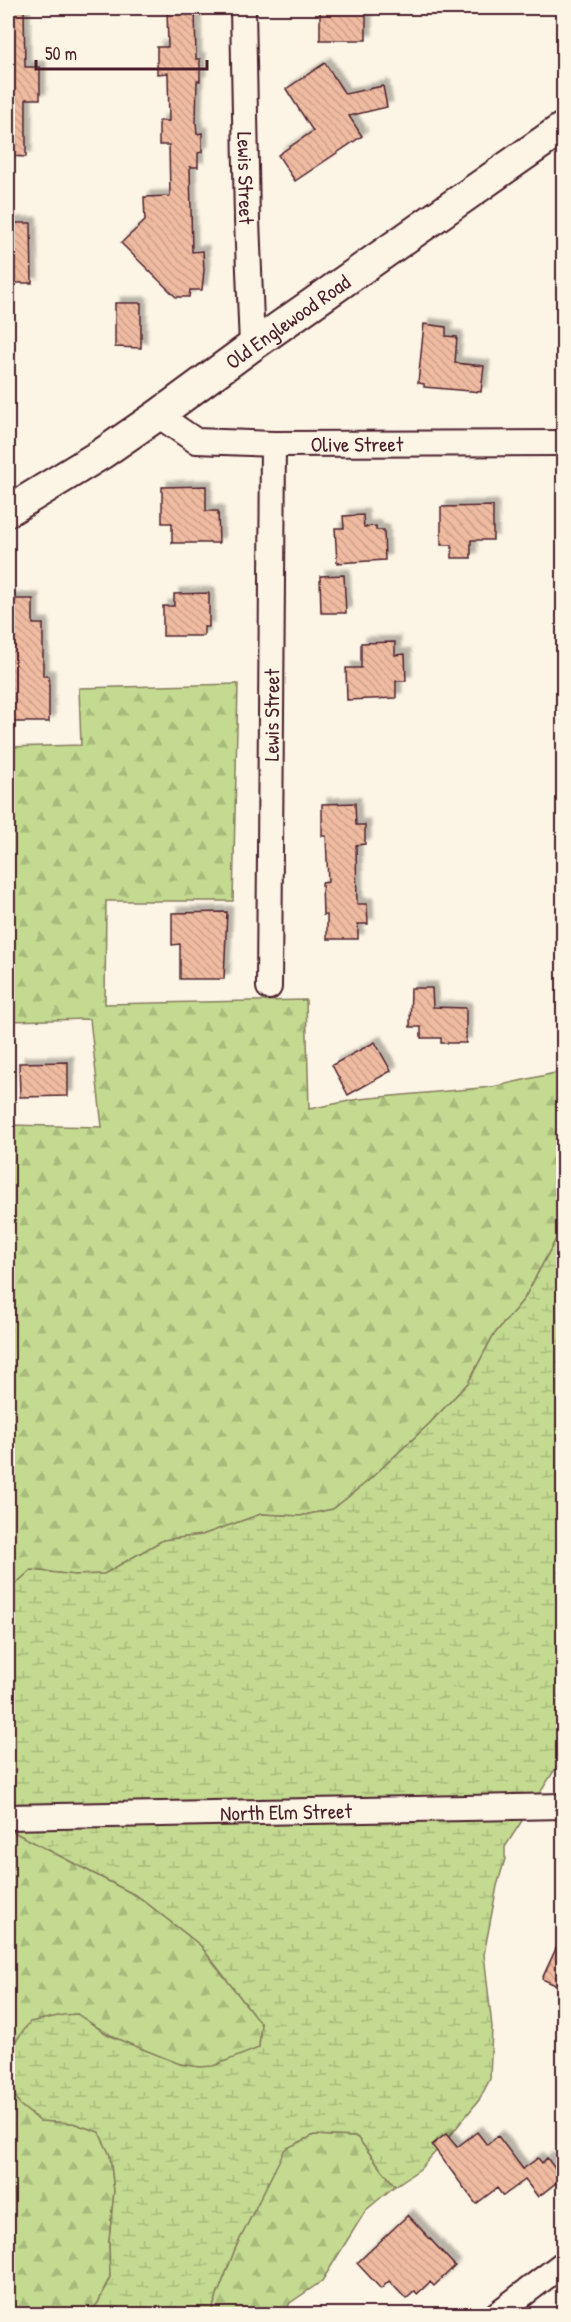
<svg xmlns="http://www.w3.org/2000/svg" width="571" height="2322" viewBox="0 0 571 2322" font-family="'Patrick Hand',sans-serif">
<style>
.forest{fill:url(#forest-firs);stroke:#867c5e;stroke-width:1.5}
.wetland{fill:url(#wetland-marsh);stroke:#867c5e;stroke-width:1.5}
.building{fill:url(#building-back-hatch);stroke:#4a1f2b;stroke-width:1.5;filter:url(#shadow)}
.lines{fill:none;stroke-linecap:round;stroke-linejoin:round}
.minor-casing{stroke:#4a1f2b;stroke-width:28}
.tertiary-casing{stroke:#4a1f2b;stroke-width:34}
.minor{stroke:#fcf5e5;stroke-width:24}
.tertiary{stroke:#fcf5e5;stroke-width:30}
.labels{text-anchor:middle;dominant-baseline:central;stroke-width:4.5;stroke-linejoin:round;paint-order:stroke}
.street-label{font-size:21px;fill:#4a1f2b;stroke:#fcf5e5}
</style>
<defs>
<pattern id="forest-firs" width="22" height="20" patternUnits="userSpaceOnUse" patternTransform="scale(1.5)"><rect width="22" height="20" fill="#c3da90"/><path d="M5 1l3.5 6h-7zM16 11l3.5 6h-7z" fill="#a9bb7c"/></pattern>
<pattern id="wetland-marsh" width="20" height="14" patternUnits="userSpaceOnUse" patternTransform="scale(1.5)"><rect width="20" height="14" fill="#c3da90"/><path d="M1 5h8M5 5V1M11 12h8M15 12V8" fill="none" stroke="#a9bb7c"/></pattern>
<pattern id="building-back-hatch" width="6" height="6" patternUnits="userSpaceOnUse" patternTransform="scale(1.5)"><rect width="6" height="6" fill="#efbba1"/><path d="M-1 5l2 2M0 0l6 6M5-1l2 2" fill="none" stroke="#cea08b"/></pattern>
<filter id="shadow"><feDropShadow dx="5.5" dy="-5.5" stdDeviation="1.5" flood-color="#0004"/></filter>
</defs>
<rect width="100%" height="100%" fill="#fcf5e5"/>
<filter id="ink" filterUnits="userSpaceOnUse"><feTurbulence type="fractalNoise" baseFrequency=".0167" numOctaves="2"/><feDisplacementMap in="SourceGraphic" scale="12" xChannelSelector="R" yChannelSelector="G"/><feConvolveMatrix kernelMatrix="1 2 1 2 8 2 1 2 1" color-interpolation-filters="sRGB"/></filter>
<g filter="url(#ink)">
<!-- forest -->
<path class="forest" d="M238,684L233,901H106L105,1004L306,1000L309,1109L359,1099L492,1087L564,1071L563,1226L524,1299L493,1336L468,1383L429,1424L368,1481L333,1509L300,1516L261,1514L202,1535L163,1540L104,1574L75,1575L31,1570L8,1591V1125L102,1127L90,1019L8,1021V747L81,745L79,688Z
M8,1829L139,1897L200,1945L261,2024L259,2048C244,2054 226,2065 211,2067C171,2071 109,2036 77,2014L8,2055V2063Z
M8,2082L20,2105L40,2121L73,2123L99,2132L110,2155L114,2191L109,2241L110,2277L98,2303L89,2314H8Z
M314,2135L357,2137L395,2186L366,2210L322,2281L290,2303L284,2314H210L235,2249L284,2149Z"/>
<!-- wetland -->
<path class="wetland" d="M563,1226V1757L505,1847V1859L497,1886L484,1954L492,2027L490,2079L479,2100L449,2137L420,2169L395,2186L357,2137L314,2135L285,2149L235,2249L210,2314H89L98,2303L110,2277L109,2241L114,2191L110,2155L99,2132L73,2123L40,2121L20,2105L8,2082V2055L15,2042L30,2022L63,2015L77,2014L110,2036L180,2064L200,2067L213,2066L259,2048L261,2024L200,1945L139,1897L8,1829V1591L31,1570L75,1575L104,1574L163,1540L202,1535L261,1514L300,1516L333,1509L368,1481L429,1424L468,1383L493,1336L524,1299Z"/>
<!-- building -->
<path class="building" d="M8,8H24L25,67H40V99H26V157L8,156Z
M167,8H195L196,59H200V81H197L196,121L197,134L202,133V152L198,153V167H190L192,252L203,251L204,270L202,290H190L189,297H176L121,243L145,221L144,197L170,196L169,145H159V121H169L168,73L157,74V47H168Z
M320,8H366V40H320Z
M325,63L345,94L383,86L387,107L349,116L362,136L295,181L278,155L313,131L286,89Z
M8,223H31L32,283H8Z
M115,303H141V348L115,347Z
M424,324L446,327V336L457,337L455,363L484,366L481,392L424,387V384L418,383Z
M206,486V511H218L219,543H172V523H162V487Z
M493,506V540H471V558H452V545H441V507Z
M363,515L364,527L376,526V530H384L385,560L337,563L335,528H344L343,516Z
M344,575L346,613H321L320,576Z
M209,593V627H204V636H163V606H174V594Z
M8,599H33V624H43V676H49V722H8Z
M395,642V655L405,654L406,681H396V698L347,700L346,668H361V643Z
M355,803L356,825H365V844L356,845L357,904H367L368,924H358V939H327V915H323L322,883L328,882L326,836H322V804Z
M227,912L224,979H180V944L172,945V913Z
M411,988H432L433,1007L466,1008V1043H441V1038H421V1027H410Z
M375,1042L391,1071L348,1095L332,1065Z
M68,1062V1096L20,1097L19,1063Z
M564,1931V1989L542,1979Z
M477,2132L487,2145L498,2136L523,2169L538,2158L542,2163L547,2158L562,2178L538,2197L525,2180L503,2196L497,2188L476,2204L432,2145L446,2134L457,2147Z
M408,2215L455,2266L434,2286L430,2282L417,2294L415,2291L406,2299L389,2281L381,2289L357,2263Z"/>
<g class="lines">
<defs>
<g id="minor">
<path id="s1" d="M243,8L247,220L252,346"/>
<path id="s2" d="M158,415L196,441L273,444L564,443"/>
<path id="s3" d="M269,987L273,444"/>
<path id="s4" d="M8,1817L564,1806"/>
<path d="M497,2314L564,2263"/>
</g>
<g id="tertiary">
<path id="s5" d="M8,511L103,453L158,415L252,346L564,127"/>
</g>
</defs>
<!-- minor casing -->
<use href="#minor" class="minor-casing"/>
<!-- tertiary casing -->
<use href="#tertiary" class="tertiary-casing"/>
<!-- minor -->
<use href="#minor" class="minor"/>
<!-- tertiary -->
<use href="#tertiary" class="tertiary"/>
</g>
</g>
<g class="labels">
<!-- street labels -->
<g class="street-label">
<text stroke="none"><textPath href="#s1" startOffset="170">Lewis Street</textPath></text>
<text stroke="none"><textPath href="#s5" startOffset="338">Old Englewood Road</textPath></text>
<text stroke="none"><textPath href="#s2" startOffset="207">Olive Street</textPath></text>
<text stroke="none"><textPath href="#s3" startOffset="272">Lewis Street</textPath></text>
<text stroke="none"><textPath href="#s4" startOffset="278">North Elm Street</textPath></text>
</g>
</g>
<!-- margin -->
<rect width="571" height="2322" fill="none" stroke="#fcf5e5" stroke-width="30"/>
<rect x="15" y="15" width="541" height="2292" fill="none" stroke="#4a1f2b" stroke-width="2" filter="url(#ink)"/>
<!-- scale -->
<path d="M36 60v9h171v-9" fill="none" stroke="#4a1f2b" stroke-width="3"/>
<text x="45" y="60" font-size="18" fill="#4a1f2b" stroke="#fcf5e5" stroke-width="4.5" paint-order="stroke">50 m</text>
</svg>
